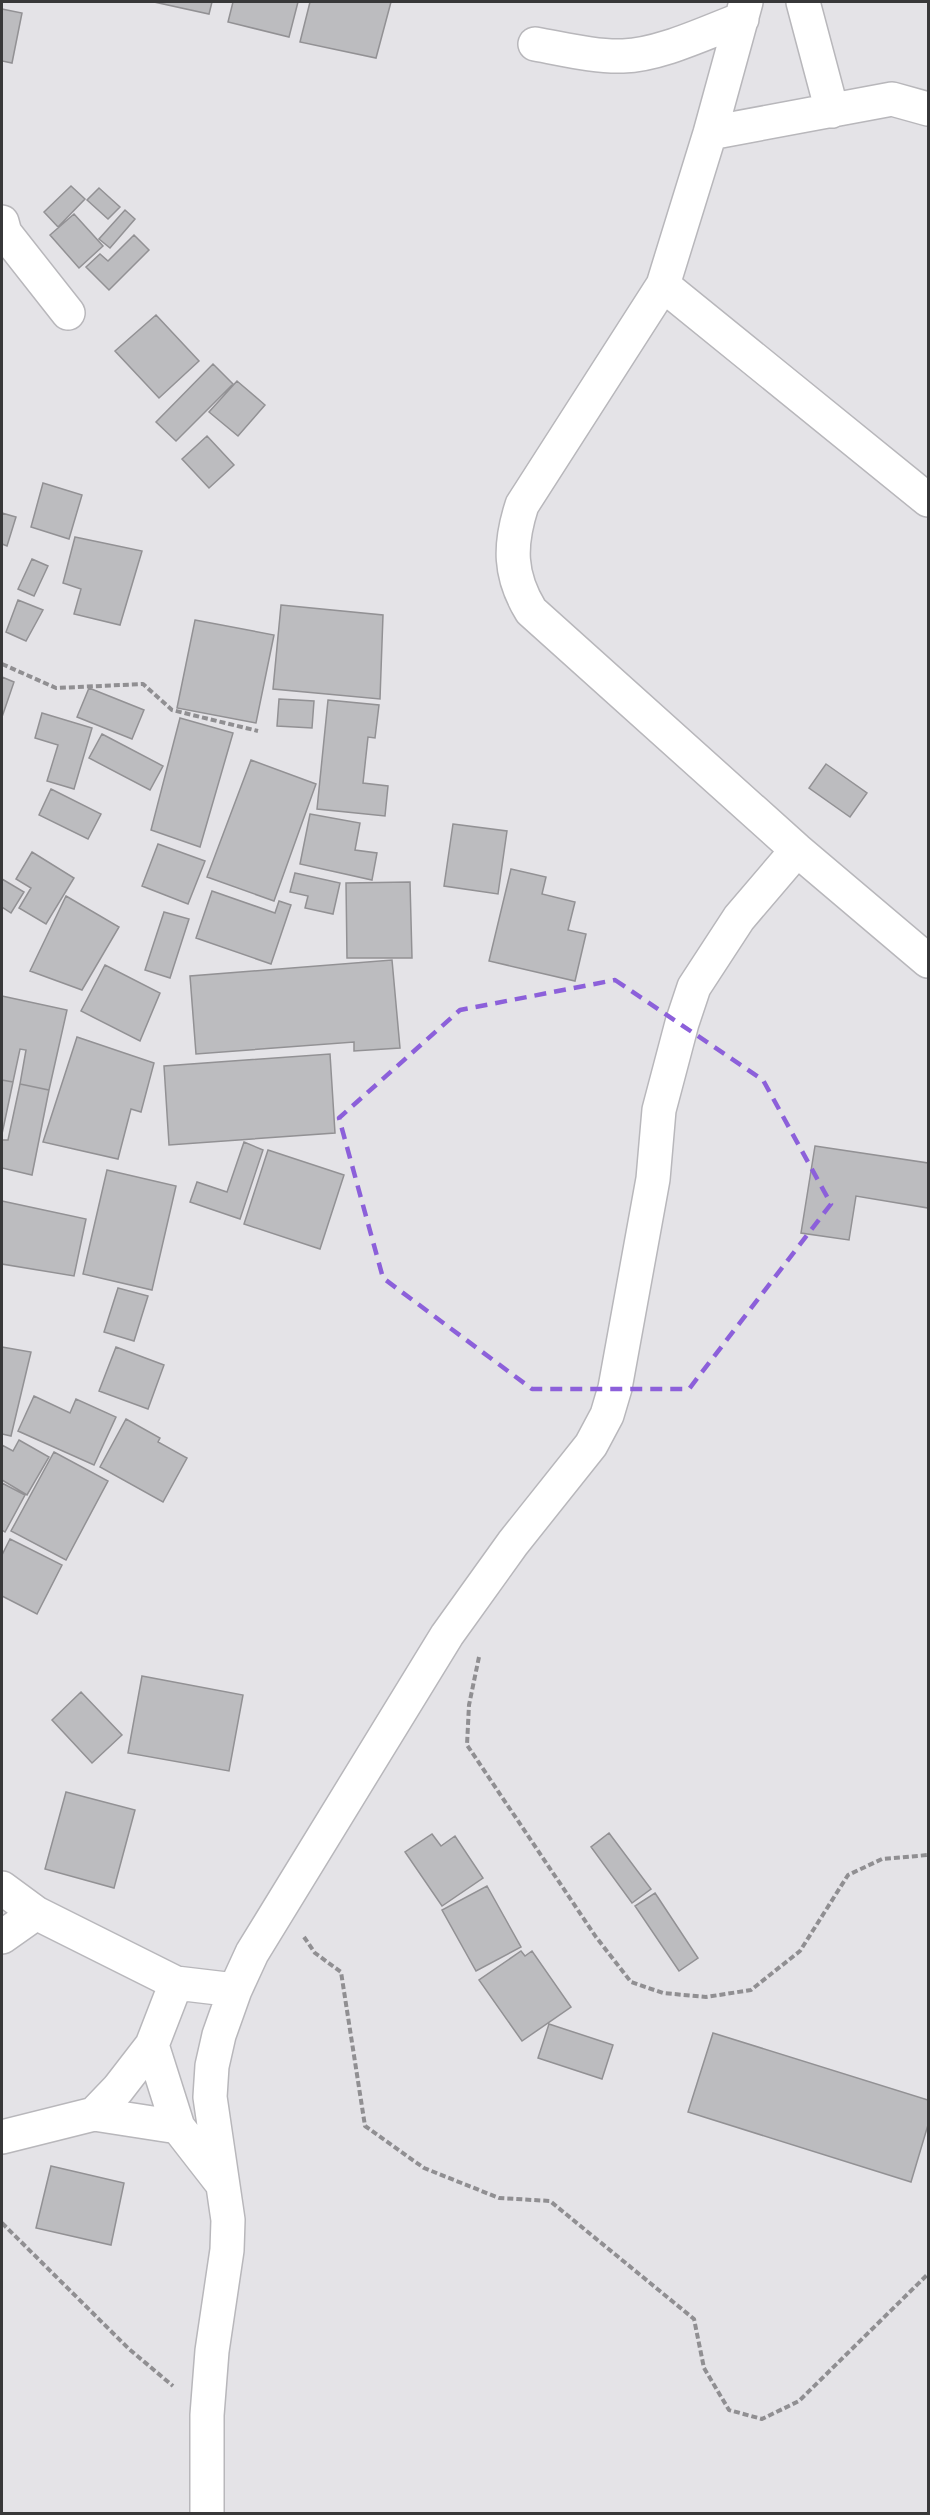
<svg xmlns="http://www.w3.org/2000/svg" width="930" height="2515" viewBox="0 0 930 2515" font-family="'Space Grotesk',sans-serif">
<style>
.building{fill:#bcbcbf;stroke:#929194;stroke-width:1.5}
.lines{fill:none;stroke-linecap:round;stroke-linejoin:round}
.street-casing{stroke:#b8b7bb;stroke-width:36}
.path{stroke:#908f92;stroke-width:4;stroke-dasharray:6 3;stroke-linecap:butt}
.street{stroke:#fff;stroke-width:33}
.marked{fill:none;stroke:#8c60da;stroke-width:4.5;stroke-dasharray:12 8;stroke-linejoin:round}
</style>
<rect width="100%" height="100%" fill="#e4e3e7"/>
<!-- building -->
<path class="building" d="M154,2H212L209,14Z
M233,2H298L289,37L228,22Z
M310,2H391L376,58L300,42Z
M2,9L22,13L12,63L2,61Z
M71,186L85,199L58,227L44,212Z
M99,188L120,207L108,219L87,200Z
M125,210L135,219L110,248L99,239Z
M74,214L103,246L79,268L50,235Z
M134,235L149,250L109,290L86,267L100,254L108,261Z
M156,315L199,361L159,398L115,351Z
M213,364L233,384L176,441L156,422Z
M237,381L265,405L238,436L209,412Z
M207,436L234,465L209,488L182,459Z
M43,483L82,495L69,539L31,527Z
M2,513L16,517L7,546L2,544Z
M75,537L142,551L120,625L74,614L81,589L63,583Z
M32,559L48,566L34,596L18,589Z
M18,600L43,610L26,641L6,632Z
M281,605L383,615L380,699L273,689Z
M195,620L274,635L256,723L177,708Z
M2,677L14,682L2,717Z
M89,688L144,710L132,739L77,717Z
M279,699L314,701L312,728L277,726Z
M328,700L379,705L375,738L368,737L363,783L388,786L385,816L317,809Z
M42,713L92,728L74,789L47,781L58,745L35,738Z
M180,718L233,733L200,847L151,830Z
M102,734L163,766L150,790L89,758Z
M251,760L316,784L274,901L207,877Z
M826,764L867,793L850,817L809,788Z
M51,789L101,814L88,839L39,815Z
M310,814L360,823L355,850L377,853L372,880L300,864Z
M453,824L507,831L498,894L444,886Z
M158,844L205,861L188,904L142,886Z
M32,852L74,878L46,924L19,908L31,888L16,879Z
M511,869L546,877L542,894L575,902L568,930L586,934L575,981L489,961Z
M295,873L340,883L333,914L305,908L308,896L290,892Z
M2,879L24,892L11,913L2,907Z
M410,882L412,958H347L346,883Z
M212,891L275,913L279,901L291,905L271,964L196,938Z
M66,896L119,927L82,990L30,971Z
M164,912L189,919L170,978L145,970Z
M392,960L400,1048L354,1051V1042L196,1054L190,976Z
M105,965L160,993L140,1041L81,1011Z
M2,996L67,1010L49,1090L20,1084L26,1050L20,1049L13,1082L2,1080Z
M77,1037L154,1063L141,1112L131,1109L118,1159L43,1142Z
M330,1054L335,1133L169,1145L164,1066Z
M2,1080L13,1082L2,1134Z
M20,1084L49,1090L32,1175L2,1168V1140H8Z
M244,1142L263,1150L240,1219L190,1202L197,1182L227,1192Z
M815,1146L928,1163V1208L856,1196L849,1240L801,1233Z
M268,1150L344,1175L320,1249L244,1224Z
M107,1170L176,1186L152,1290L83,1274Z
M2,1201L86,1219L74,1276L2,1264Z
M118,1288L148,1296L134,1341L104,1332Z
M2,1347L31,1352L11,1436L2,1434Z
M116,1347L164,1365L148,1409L99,1391Z
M34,1396L70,1413L76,1399L116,1417L94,1465L18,1431Z
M126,1419L160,1438L158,1442L187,1458L163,1502L100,1467Z
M19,1440L49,1457L27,1495L2,1480V1445L13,1451Z
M54,1452L108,1481L66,1560L11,1531Z
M2,1483L25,1495L5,1532L2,1530Z
M10,1539L62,1565L37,1614L2,1596V1555Z
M142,1676L243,1695L229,1771L128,1753Z
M81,1692L122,1735L92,1763L52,1720Z
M66,1792L135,1810L114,1888L45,1869Z
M609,1833L651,1889L632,1903L591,1847Z
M432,1834L441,1846L455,1836L483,1878L442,1906L405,1852Z
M487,1886L521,1947L476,1971L442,1910Z
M655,1893L698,1958L679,1971L635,1906Z
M521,1951L525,1956L532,1951L571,2007L522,2041L479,1980Z
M549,2024L613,2045L602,2079L538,2058Z
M713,2033L928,2100V2125L911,2182L688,2112Z
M51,2166L124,2183L111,2245L36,2228Z"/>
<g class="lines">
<defs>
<path id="street" d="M746,2L710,133L663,285L522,505C509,545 509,575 531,611L797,850L928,961
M803,2L832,111
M535,44C564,49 594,57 623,56C660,55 707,32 742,19
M710,133L892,99L928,109
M2,222L5,233L68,313
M663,285L928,500
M2,1888L36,1913L176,1983L235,1990
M2,1937L36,1913
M152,2045L178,2127L220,2181
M94,2114L178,2127
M2,2137L94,2114L118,2089L152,2045L176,1983
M207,2514V2415L212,2351L227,2250L228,2220L210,2097L212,2066L219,2035L235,1990L252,1953L447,1635L513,1543L591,1445L607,1415L615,1388L653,1179L659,1110L682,1023L694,987L739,918L797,850"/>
</defs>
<!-- street casing -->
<use href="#street" class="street-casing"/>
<!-- path -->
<path class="path" d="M2,664L56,688L143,684L172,710L258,731
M479,1657L469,1705L467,1745L596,1937L631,1982L663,1993L706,1997L751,1990L800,1951L848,1875L882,1859L928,1855
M304,1937L315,1953L341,1972L365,2126L424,2168L499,2198L550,2201L694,2319L704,2368L729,2410L762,2419L799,2401L928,2274
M2,2223L129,2349L173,2386"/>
<!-- street -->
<use href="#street" class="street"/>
</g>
<!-- marked area -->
<path class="marked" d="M615,980L763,1080L831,1204L689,1389H532L383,1278L339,1118L460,1010Z"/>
<!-- border -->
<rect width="930" height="2515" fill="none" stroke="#383839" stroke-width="6"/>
</svg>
